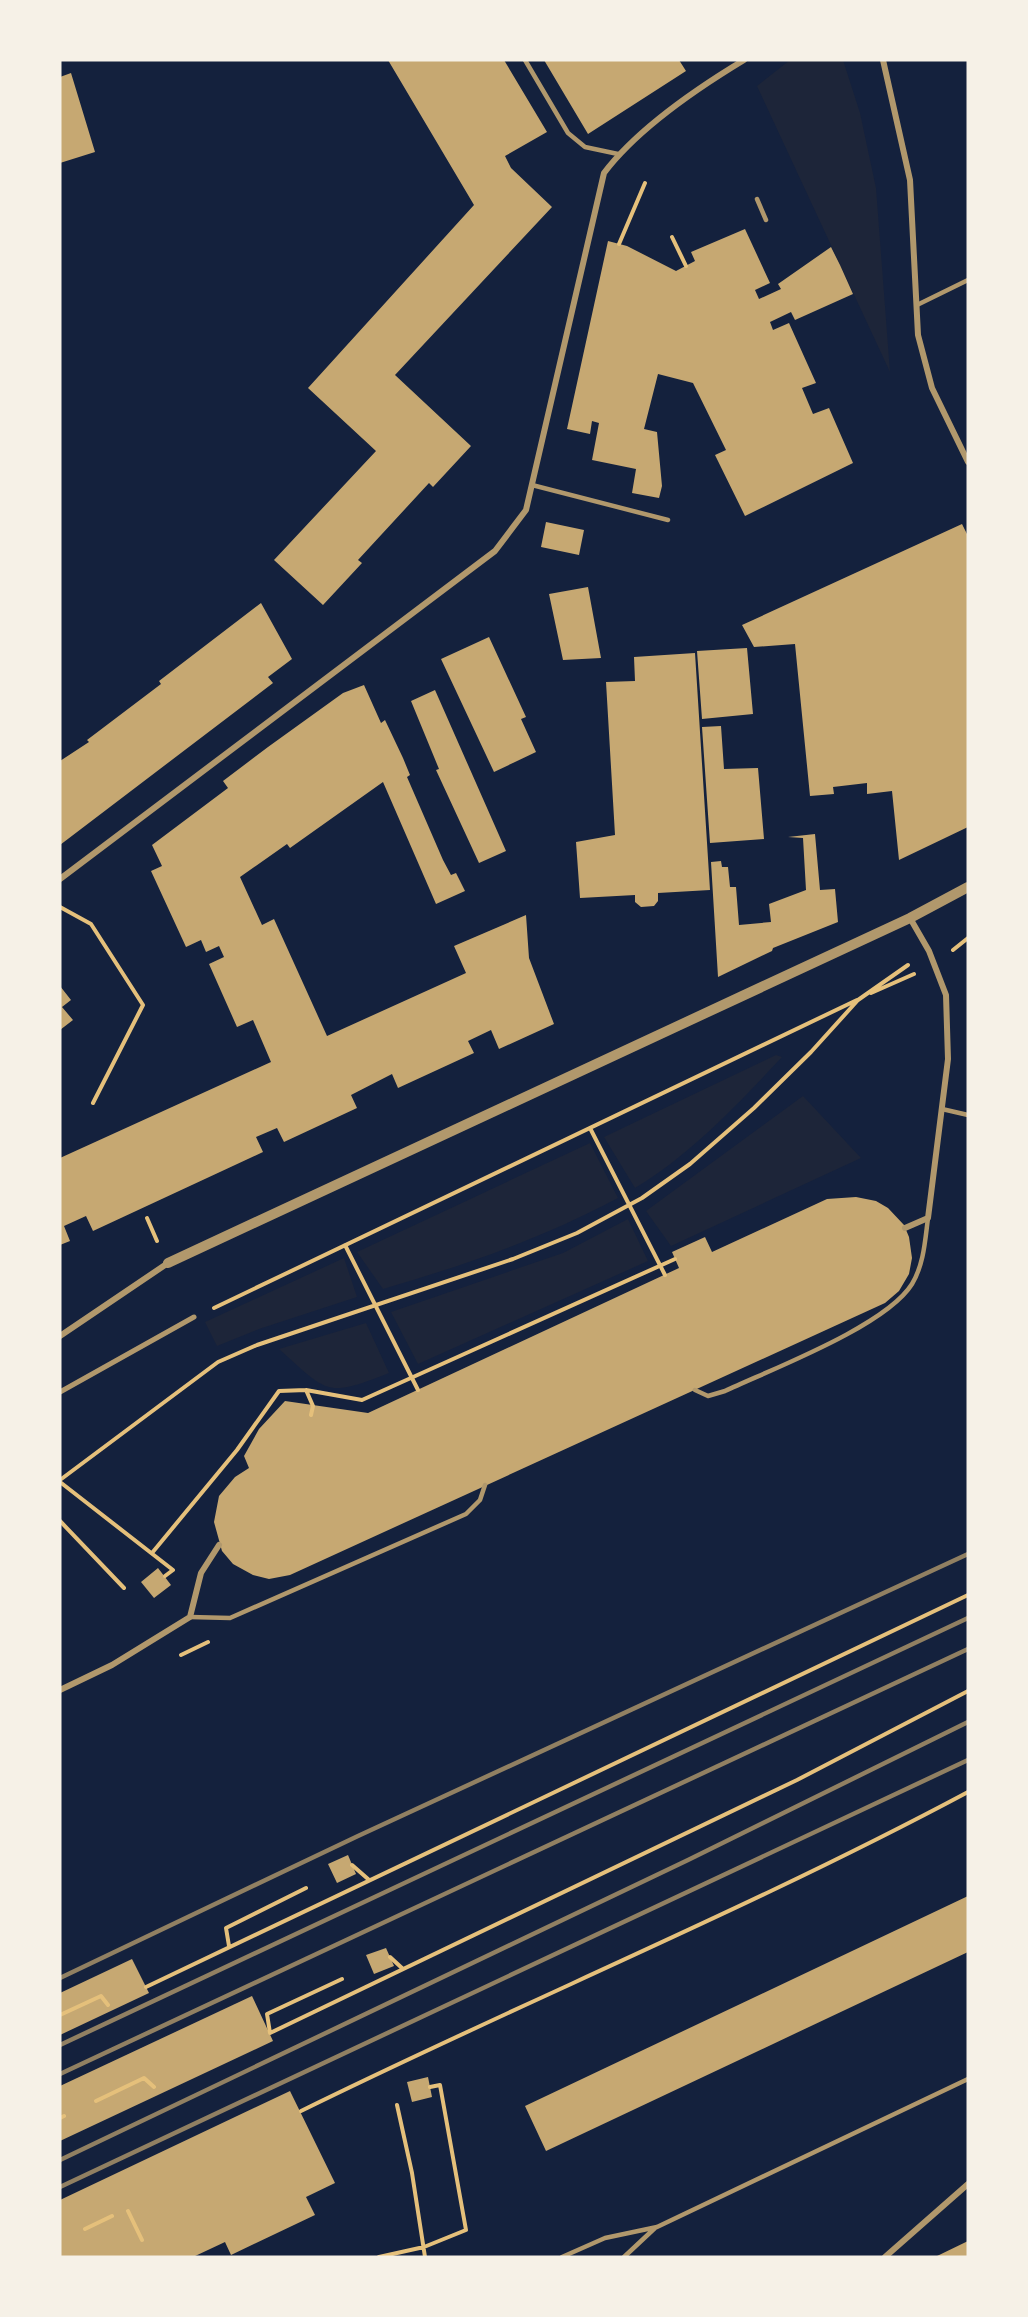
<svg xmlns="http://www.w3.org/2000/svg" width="1028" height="2317" viewBox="0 0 1028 2317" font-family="Raleway,sans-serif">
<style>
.green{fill:#1d2539}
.building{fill:#c6a872}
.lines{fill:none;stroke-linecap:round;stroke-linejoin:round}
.path{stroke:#e5c07b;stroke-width:4}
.service{stroke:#b1986c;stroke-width:4.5}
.pedestrian{stroke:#b1986c;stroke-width:5}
.minor{stroke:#b1986c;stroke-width:6}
.tertiary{stroke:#b1986c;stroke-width:10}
.rail{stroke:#918062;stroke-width:4.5}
</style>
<rect width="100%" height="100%" fill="#14213d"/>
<!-- green -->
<path class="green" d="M790,60H843L860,113L876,188L890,372L757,86Z
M776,1055L782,1057C738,1104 690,1155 635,1188L604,1137Z
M803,1096L861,1158L671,1246L646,1211Z
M590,1143L618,1198C543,1238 465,1265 383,1289L357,1252Z
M628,1219L648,1261L418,1364L391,1312L563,1253Z
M344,1258L357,1297L259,1329L217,1346L205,1322Z
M366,1323L389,1373C326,1398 328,1393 279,1349Z"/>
<!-- building -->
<path class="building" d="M388,60H504L547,132L505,156L511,168L552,207L395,375L471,446L433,487L429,483L358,560L362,563L323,605L274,560L376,451L308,388L474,205Z
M544,60H679L686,71L588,134Z
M71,73L95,152L60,163V77Z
M745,229L770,283L755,290L759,299L781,289L778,284L831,247L840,265L853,294L795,320L791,312L770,322L773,330L789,323L816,383L802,388L813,414L829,408L853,463L745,516L715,455L726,450L693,383L658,374L644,429L657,432L662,486L659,498L632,493L636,469L592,460L599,423L592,421L590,434L567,429L608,241L627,246L676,271L695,261L691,252Z
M546,522L584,530L579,555L541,547Z
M962,524L968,536V827L899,860L892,791L867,794V783L833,787L834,794L810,796L795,644L754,647L742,625Z
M588,587L601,658L563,660L549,594Z
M261,603L292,659L268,677L273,683L60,845V761L89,742L87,740L161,684L159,681Z
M489,637L526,717L521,719L536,752L494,772L441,659Z
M747,648L753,714L702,719L697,651Z
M695,653L710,890L658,893V901L654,906L641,907L635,902V895L580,898L576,842L615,835L606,682L635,681L634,657Z
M364,685L381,723L385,720L403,758L410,775L407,777L443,860L451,875L456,873L465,891L436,904L383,782L290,848L287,844L240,877L262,925L274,919L327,1036L466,973L454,946L526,915L529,958L554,1024L499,1049L491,1030L468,1041L474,1053L398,1088L392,1074L351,1095L357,1108L284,1142L277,1128L256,1137L263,1152L93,1231L86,1216L64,1226L70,1241L60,1245V1158L271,1062L253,1020L237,1027L209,964L224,957L219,946L206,952L201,940L186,947L151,871L162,866L152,845L228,788L223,781L268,747L343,693Z
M435,690L506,851L479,863L436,770L439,769L411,701Z
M721,726L724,769L758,768L764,839L710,843L702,727Z
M815,834L820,890L835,889L838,922L773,948L772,951L718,977L711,862L721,861L722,867H728L730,887H736L739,925L771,922L769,904L806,890L803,838L788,837Z
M60,986L71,1000L62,1007L73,1020L60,1030Z
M856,1197L876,1201L888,1208L904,1225L909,1237L912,1258L909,1274L899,1291L885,1303L290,1575L269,1579L253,1575L233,1564L222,1551L214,1522L219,1496L235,1477L249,1468L244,1456L259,1429L285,1401L368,1413L679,1268L672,1252L705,1237L712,1252L827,1199Z
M158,1568L171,1585L154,1598L141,1582Z
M348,1855L356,1874L337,1883L328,1864Z
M968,1896V1952L546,2151L525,2106Z
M386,1948L394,1966L374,1974L366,1955Z
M132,1959L149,1993L60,2035V1993Z
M252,1996L273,2041L60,2141V2086Z
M428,2077L432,2097L412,2102L407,2082Z
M290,2091L335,2183L306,2197L315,2215L231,2255L225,2242L193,2257H60V2200Z
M968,2241V2257H935Z"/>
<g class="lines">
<!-- path -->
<path class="path" d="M672,237L686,266
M619,244L645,183
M60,907L91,924L143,1005L93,1103
M953,950L968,938
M871,993L914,974
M590,1128L665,1275
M147,1218L157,1241
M345,1245L418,1390
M214,1308L857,1000
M306,1390L362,1400L675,1259
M60,1480L218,1362L257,1345L513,1259L577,1233L642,1198L690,1164L754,1108L811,1052L858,1000L908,965
M60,1482L173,1570L165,1576
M60,1521L124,1588
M152,1553L237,1450L279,1391L306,1390L313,1406L311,1415
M181,1655L208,1642
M352,1865L368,1879
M229,1946L226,1928L306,1888
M390,1957L403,1969
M342,1979L267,2014L270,2033L797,1780L968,1691
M146,1987L968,1595
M60,2015L101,1996L108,2005
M96,2101L144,2078L154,2087
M397,2105L412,2173L425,2257
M301,2111C522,2002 751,1908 968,1792
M60,2118L64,2116
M128,2211L142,2240
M85,2229L112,2216
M379,2257L424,2247L466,2230L440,2085L430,2087"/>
<!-- service -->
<path class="service" d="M525,60L568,133L585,147L618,154
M757,199L766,220
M917,305L968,280
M532,485L668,520
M942,1109L968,1115
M695,1390L708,1396L725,1391C772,1369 886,1326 912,1284C924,1264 925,1241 928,1218
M190,1617L230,1618L466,1514L480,1500L485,1485
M562,2257L605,2238L657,2227L968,2079
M624,2257L655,2228"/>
<!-- pedestrian -->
<path class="pedestrian" d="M60,1392L194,1317"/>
<!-- minor -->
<path class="minor" d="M883,60L910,180L918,335L932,388L968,462
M60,879L495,551L526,510L604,173C638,128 696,89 744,60
M905,1228L928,1218L948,1059L946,995L929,951L910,918
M60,1336L168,1263
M60,1690L112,1665L190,1617L201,1573L219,1545
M885,2257L968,2184"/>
<!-- tertiary -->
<path class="tertiary" d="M168,1263L910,918L968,887"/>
<!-- rail -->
<path class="rail" d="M60,1978L358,1836L968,1554
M60,2045L968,1618
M60,2074L968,1649
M60,2160L688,1860L968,1722
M60,2187L968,1760"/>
</g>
<!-- border -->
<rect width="1028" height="2317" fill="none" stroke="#f6f1e7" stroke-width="123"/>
</svg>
